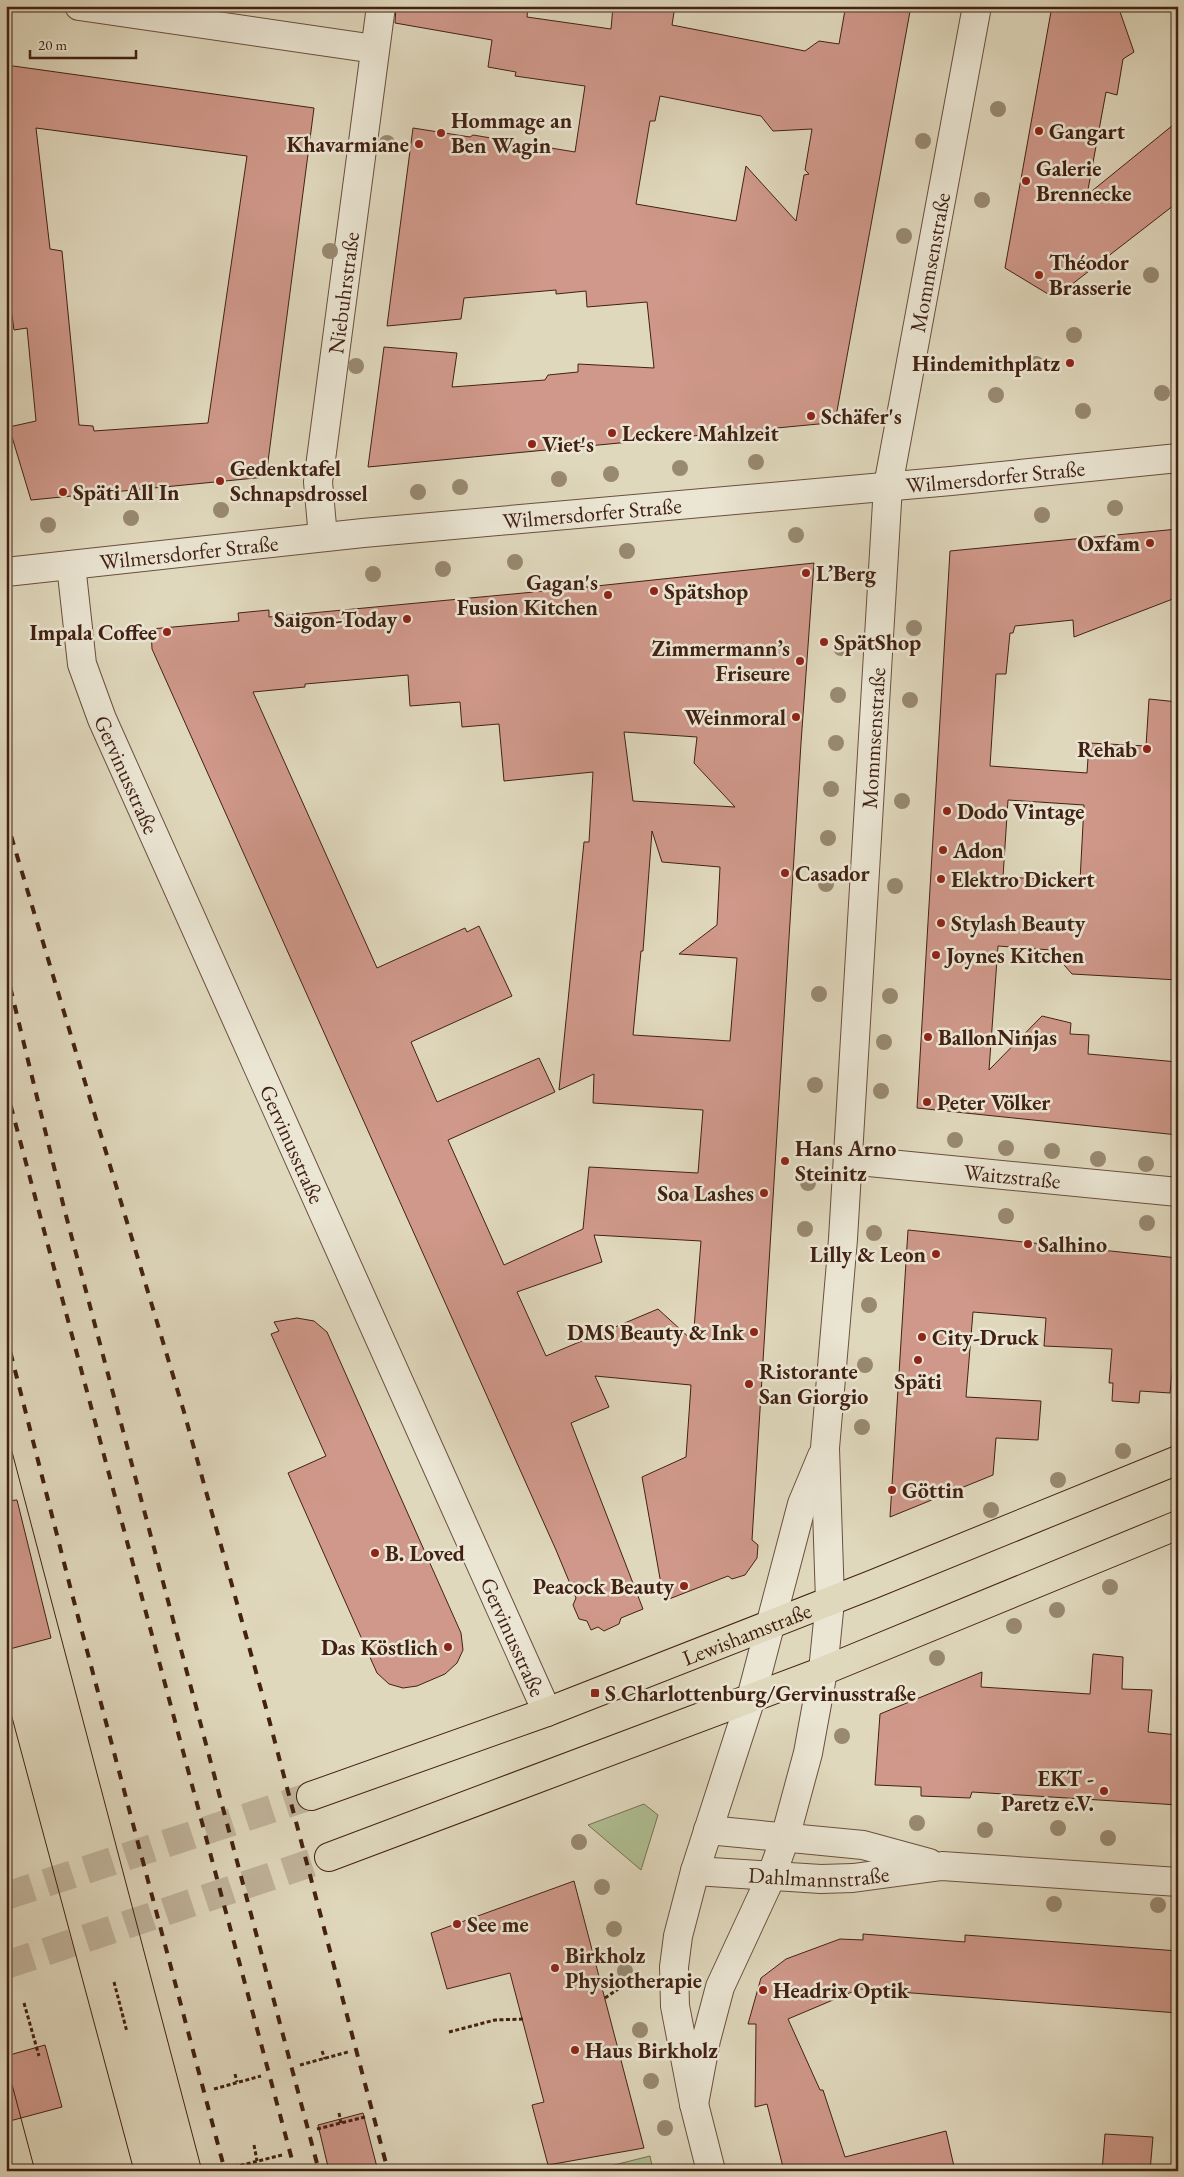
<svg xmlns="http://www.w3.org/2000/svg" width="1184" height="2177" viewBox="0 0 1184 2177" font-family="'EB Garamond',serif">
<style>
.green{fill:#afbf93;stroke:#787053}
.building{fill:#cf988a;stroke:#422113;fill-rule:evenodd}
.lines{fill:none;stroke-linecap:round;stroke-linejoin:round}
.major-tunnel{stroke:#c0b39b;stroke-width:28;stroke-dasharray:28 14;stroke-linecap:butt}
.minor-casing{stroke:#6a4f3e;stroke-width:30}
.major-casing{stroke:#422113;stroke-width:30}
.path{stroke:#422113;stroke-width:3;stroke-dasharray:4 2.5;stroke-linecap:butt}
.minor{stroke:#ebe6d4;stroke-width:28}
.major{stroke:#e0d8bd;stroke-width:28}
.tram{stroke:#422113;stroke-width:1}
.rail{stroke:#422113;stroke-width:4;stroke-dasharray:9 9;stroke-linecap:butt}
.tree{fill:#988971}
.poi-dot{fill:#8f2418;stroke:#ebe6d4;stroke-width:2}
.labels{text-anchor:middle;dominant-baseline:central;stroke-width:5;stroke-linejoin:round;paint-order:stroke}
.poi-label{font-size:22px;font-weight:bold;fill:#422113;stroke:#ebe6d4;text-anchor:start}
.street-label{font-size:22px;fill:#422113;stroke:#ebe6d4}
</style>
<rect width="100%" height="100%" fill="#e0d8bd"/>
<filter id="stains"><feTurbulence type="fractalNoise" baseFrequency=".004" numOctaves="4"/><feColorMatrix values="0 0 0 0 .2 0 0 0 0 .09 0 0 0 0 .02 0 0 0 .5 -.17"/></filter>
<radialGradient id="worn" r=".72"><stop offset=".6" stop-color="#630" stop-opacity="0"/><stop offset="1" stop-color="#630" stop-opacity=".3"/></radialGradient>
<!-- green -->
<path class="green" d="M644,1804L658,1815L641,1870L588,1825Z
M650,2156L653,2171H590Z"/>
<!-- building -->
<path class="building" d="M396,6H528L527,17L611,29L613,6H675L672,25L805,51L819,41L839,44L845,10H849V6H911L837,411L829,423L368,467L384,347L457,353L452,387L545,380L548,375L578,372V364L654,368L647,302L587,307L586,291L556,294V290L464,298L461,319L387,326L413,128L470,137L473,135L575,152L585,86L515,76L516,72L488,67L492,40L395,23ZM660,96L761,116L773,131L812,129L805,170L809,174L804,175L796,221L746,166L736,221L636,204L650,121H655Z
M1052,6H1118L1134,52L1123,59L1117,95L1106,92L1087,195L1178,121V202L1062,292L1048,294L1005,268Z
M6,65L314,108L266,477L31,500L9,427L36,421L27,328L14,330L6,272ZM36,128L247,156L208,423L94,431L93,426L79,425L62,251L50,249Z
M1178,529V597L1074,637L1073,620L1015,626L1013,633H1010L1006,674H996L990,766L1087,773L1089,743L1146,746L1149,699L1178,702V980L1072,974L1051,950L998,946L989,1070L1042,1016L1071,1023L1070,1034L1089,1035L1088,1054L1178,1062V1135L917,1108L950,551ZM1008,800L1084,805L1080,881L1003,877Z
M814,563L801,743L752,1540L758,1545L757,1558L745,1575L732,1579L728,1576L664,1601L642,1477L686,1457L691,1385L595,1376L609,1407L571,1423L643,1609L621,1618L619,1624L604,1631L598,1627L591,1630L587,1621L579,1619L573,1605L576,1598L556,1550L152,649L151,629L239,621L238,613L269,610V617L587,587ZM408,675L410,706L460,702L462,727L499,724L504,781L593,772L589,842H584L559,1090L594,1074L593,1103L703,1110L698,1173L589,1167L583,1229L504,1265L448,1140L555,1092L539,1058L437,1102L411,1042L512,996L479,926L467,932L465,928L377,968L253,692L305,687V684ZM624,732L697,737L694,763L735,807L633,801ZM652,831L662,862L720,867L717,925L679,954L737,958L730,1041L633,1035L641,951H643ZM594,1235L701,1241L693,1341L658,1309L546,1356L517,1292L602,1262Z
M908,1230L1178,1258V1327H1176L1170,1393L1140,1391L1139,1403L1112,1401L1113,1383H1109L1112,1349L1044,1346L1046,1318L973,1312L966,1397L1041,1401L1038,1440L996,1438L993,1475L890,1517Z
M297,1318L314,1321L327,1332L461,1633L463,1650L457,1663L445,1674L417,1686L403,1688L389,1684L377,1673L288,1473L326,1456L271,1334L279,1331L274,1322Z
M17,1500L51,1638L6,1650V1501Z
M1093,1654L1123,1657L1122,1689L1152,1690L1148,1732L1178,1735V1805L972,1792L970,1798L921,1796V1787L875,1785L880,1714L982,1672L981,1687L1090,1694Z
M574,1881L644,2148L548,2165L532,2105L544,2102L510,1973L447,1989L431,1933Z
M863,1934L965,1942V1935L1178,1951V2013L859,1989L788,2019L820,2090H823L845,2157L946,2131L955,2171H784L767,2104L755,2107L756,2024H748L761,1978L786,1959L840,1939L863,1940Z
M45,2045L62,2107L6,2122V2056Z
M363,2113L378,2171H329L318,2125Z
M1105,2134L1153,2137L1150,2171H1102Z"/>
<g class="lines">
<!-- major-tunnel -->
<path class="major-tunnel" d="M6,1896L311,1796
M6,1965L329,1857"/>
<defs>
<g id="minor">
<path d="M79,6L375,49"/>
<path id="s1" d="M323,537L318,482L381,6"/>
<path id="s2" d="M71,565L82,664L102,719L547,1712"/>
<path id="s3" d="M6,572L363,533L951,481L1178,458"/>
<path id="s4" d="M848,1160L1178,1192"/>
<path d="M708,1830L863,1845L929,1863"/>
<path id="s5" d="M695,1871L821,1879L853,1878L942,1866L1178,1882"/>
<path id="s6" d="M694,2104L706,2040L720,1987L771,1877L785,1838L808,1753L823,1671L830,1601L825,1448L843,1239L888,486L977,6"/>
<path d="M711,2171L694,2104L675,2006L674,1967L678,1936L695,1871L751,1698L802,1504L822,1456"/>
</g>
<g id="major">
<path id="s7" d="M311,1796L547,1712L871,1585L1178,1460"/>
<path d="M329,1857L823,1671L1178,1525"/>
</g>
</defs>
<!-- minor casing -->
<use href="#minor" class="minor-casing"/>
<!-- major casing -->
<use href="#major" class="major-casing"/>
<!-- path -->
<path class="path" d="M114,1982L127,2032
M605,1998L627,1983
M24,2003L39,2056
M449,2032L495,2020L523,2019
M322,2051L325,2059
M300,2065L348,2052
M235,2074L237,2082
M214,2089L261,2076
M339,2113L341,2123
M317,2129L365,2117
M254,2145L257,2161
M234,2167L282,2155"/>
<!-- minor -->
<use href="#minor" class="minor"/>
<!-- major -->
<use href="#major" class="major"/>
<!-- tram -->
<path class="tram" d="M6,1429L202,2171
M6,1695L134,2171
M6,2062L35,2171"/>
<!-- rail -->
<path class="rail" d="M6,819L184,1412L266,1708L388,2171
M6,970L64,1208L319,2171
M6,1088L295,2171
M6,1335L72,1594L225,2171"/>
</g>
<!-- trees -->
<g class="tree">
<circle cx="998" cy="109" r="8"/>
<circle cx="923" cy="141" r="8"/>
<circle cx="387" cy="143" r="8"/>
<circle cx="982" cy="200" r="8"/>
<circle cx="904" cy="236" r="8"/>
<circle cx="330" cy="251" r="8"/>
<circle cx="1151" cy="275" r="8"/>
<circle cx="1074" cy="335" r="8"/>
<circle cx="1036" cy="364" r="8"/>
<circle cx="356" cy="366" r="8"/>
<circle cx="1162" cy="393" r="8"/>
<circle cx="996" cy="395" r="8"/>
<circle cx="1083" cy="411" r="8"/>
<circle cx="756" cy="462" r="8"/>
<circle cx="680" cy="468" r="8"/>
<circle cx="611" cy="474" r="8"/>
<circle cx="559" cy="479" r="8"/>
<circle cx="460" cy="487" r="8"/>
<circle cx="418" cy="492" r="8"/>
<circle cx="1115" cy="508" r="8"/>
<circle cx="221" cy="510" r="8"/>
<circle cx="1042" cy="515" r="8"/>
<circle cx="131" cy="518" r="8"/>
<circle cx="48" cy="525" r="8"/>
<circle cx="796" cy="535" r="8"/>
<circle cx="627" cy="551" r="8"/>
<circle cx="515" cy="562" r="8"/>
<circle cx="443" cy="569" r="8"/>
<circle cx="373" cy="574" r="8"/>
<circle cx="914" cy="628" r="8"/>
<circle cx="841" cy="648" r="8"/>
<circle cx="838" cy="695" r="8"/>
<circle cx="910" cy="700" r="8"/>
<circle cx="836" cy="743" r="8"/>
<circle cx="831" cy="789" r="8"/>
<circle cx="902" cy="801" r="8"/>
<circle cx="828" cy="838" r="8"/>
<circle cx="826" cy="884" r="8"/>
<circle cx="895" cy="886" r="8"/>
<circle cx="819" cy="994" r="8"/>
<circle cx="890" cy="996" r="8"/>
<circle cx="884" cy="1042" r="8"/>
<circle cx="815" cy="1085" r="8"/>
<circle cx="881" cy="1091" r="8"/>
<circle cx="955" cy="1140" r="8"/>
<circle cx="1006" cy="1148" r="8"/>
<circle cx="1052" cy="1151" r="8"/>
<circle cx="1098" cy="1159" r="8"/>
<circle cx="1146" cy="1164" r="8"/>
<circle cx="808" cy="1183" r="8"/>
<circle cx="1006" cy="1216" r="8"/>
<circle cx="1147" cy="1223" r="8"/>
<circle cx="805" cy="1229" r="8"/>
<circle cx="874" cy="1233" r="8"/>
<circle cx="869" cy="1305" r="8"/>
<circle cx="865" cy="1365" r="8"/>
<circle cx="862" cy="1427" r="8"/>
<circle cx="1123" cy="1451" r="8"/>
<circle cx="1058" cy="1480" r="8"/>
<circle cx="991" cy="1510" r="8"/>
<circle cx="1110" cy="1587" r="8"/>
<circle cx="1057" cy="1610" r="8"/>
<circle cx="1014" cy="1626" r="8"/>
<circle cx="937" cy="1658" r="8"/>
<circle cx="842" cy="1736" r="8"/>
<circle cx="917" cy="1823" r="8"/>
<circle cx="1058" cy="1828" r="8"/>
<circle cx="985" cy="1830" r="8"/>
<circle cx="1108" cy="1838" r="8"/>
<circle cx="579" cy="1842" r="8"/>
<circle cx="602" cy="1887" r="8"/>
<circle cx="1054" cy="1904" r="8"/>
<circle cx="1158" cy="1905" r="8"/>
<circle cx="614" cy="1929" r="8"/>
<circle cx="625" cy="1971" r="8"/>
<circle cx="640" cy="2030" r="8"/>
<circle cx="651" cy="2081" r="8"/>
<circle cx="665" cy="2128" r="8"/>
</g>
<!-- markers -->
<g class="poi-dot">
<circle cx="1039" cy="131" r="5"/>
<circle cx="441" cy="133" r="5"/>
<circle cx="419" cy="144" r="5"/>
<circle cx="1026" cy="181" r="5"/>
<circle cx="1039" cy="275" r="5"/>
<circle cx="1070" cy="363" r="5"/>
<circle cx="811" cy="416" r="5"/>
<circle cx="612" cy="433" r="5"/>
<circle cx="532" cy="444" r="5"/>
<circle cx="220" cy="481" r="5"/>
<circle cx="63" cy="492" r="5"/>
<circle cx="1150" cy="543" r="5"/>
<circle cx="806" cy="573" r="5"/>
<circle cx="654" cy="591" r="5"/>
<circle cx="608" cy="595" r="5"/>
<circle cx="407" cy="619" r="5"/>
<circle cx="167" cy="632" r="5"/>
<circle cx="824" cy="642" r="5"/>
<circle cx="800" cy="661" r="5"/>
<circle cx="796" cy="717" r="5"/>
<circle cx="1147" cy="749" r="5"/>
<circle cx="947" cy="811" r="5"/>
<circle cx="943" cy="850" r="5"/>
<circle cx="785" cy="873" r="5"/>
<circle cx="941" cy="879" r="5"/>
<circle cx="941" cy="923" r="5"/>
<circle cx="936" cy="955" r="5"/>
<circle cx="928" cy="1037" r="5"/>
<circle cx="927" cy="1102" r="5"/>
<circle cx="785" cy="1161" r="5"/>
<circle cx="764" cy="1193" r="5"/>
<circle cx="1028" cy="1244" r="5"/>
<circle cx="936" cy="1254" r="5"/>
<circle cx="754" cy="1332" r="5"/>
<circle cx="922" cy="1337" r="5"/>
<circle cx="918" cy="1360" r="5"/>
<circle cx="749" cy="1384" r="5"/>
<circle cx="892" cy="1490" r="5"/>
<circle cx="375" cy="1553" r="5"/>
<circle cx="684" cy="1586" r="5"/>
<circle cx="448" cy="1647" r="5"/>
<rect x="590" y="1688" width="10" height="10" rx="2.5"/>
<circle cx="1104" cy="1791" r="5"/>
<circle cx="457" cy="1924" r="5"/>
<circle cx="555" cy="1968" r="5"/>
<circle cx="763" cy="1990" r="5"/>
<circle cx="575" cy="2050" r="5"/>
</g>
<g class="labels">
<!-- poi labels -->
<g class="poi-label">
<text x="451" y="120">Hommage an<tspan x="451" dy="25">Ben Wagin</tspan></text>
<text x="1049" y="131">Gangart</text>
<text x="409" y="144" text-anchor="end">Khavarmiane</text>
<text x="1036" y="168">Galerie<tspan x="1036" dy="25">Brennecke</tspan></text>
<text x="1049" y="262">Théodor<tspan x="1049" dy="25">Brasserie</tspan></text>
<text x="1060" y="363" text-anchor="end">Hindemithplatz</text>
<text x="821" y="416">Schäfer's</text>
<text x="622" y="433">Leckere Mahlzeit</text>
<text x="542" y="444">Viet's</text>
<text x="230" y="468">Gedenktafel<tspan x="230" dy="25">Schnapsdrossel</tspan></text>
<text x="73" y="492">Späti All In</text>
<text x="1140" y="543" text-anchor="end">Oxfam</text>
<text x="816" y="573">L’Berg</text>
<text x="598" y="582" text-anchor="end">Gagan's<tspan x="598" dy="25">Fusion Kitchen</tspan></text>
<text x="664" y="591">Spätshop</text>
<text x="397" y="619" text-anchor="end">Saigon-Today</text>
<text x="157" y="632" text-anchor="end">Impala Coffee</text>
<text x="834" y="642">SpätShop</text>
<text x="790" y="648" text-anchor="end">Zimmermann’s<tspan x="790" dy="25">Friseure</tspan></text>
<text x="786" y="717" text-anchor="end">Weinmoral</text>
<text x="1137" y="749" text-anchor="end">Rehab</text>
<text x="957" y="811">Dodo Vintage</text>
<text x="953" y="850">Adon</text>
<text x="795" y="873">Casador</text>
<text x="951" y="879">Elektro Dickert</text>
<text x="951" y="923">Stylash Beauty</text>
<text x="946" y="955">Joynes Kitchen</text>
<text x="938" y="1037">BallonNinjas</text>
<text x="937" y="1102">Peter Völker</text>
<text x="795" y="1148">Hans Arno<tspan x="795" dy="25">Steinitz</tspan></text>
<text x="754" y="1193" text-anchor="end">Soa Lashes</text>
<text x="1038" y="1244">Salhino</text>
<text x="926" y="1254" text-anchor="end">Lilly &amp; Leon</text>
<text x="744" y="1332" text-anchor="end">DMS Beauty &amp; Ink</text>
<text x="932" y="1337">City-Druck</text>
<text x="759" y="1371">Ristorante<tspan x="759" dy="25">San Giorgio</tspan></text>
<text x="918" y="1381" text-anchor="middle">Späti</text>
<text x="902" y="1490">Göttin</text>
<text x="385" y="1553">B. Loved</text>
<text x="674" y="1586" text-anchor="end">Peacock Beauty</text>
<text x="438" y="1647" text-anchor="end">Das Köstlich</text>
<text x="605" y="1693">S Charlottenburg/Gervinusstraße</text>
<text x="1094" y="1778" text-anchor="end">EKT -<tspan x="1094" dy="25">Paretz e.V.</tspan></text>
<text x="467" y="1924">See me</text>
<text x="565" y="1955">Birkholz<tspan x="565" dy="25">Physiotherapie</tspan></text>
<text x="773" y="1990">Headrix Optik</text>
<text x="585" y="2050">Haus Birkholz</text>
</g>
<!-- street labels -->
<g class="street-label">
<text stroke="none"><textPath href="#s6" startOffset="1869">Mommsenstraße</textPath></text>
<text stroke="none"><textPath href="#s1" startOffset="246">Niebuhrstraße</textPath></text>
<text stroke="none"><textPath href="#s3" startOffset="994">Wilmersdorfer Straße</textPath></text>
<text stroke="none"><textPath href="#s3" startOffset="589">Wilmersdorfer Straße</textPath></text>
<text stroke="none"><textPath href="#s3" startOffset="184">Wilmersdorfer Straße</textPath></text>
<text stroke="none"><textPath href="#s6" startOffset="1389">Mommsenstraße</textPath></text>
<text stroke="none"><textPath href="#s2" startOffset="219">Gervinusstraße</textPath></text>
<text stroke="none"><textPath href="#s2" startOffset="624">Gervinusstraße</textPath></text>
<text stroke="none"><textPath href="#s4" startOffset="165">Waitzstraße</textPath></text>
<text stroke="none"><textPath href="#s7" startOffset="465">Lewishamstraße</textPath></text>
<text stroke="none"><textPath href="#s2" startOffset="1164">Gervinusstraße</textPath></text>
<text stroke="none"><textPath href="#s5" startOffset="124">Dahlmannstraße</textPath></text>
</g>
</g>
<!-- margin -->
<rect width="1184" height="2177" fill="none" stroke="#e0d8bd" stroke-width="25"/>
<rect x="8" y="8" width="1169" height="2162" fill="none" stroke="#422113" stroke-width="2.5"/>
<rect x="12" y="12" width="1159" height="2152" fill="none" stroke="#422113"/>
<!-- scale -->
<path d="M30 50v8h106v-8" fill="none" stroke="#422113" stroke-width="2.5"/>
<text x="38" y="50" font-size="15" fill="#422113" stroke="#ebe6d4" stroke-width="4" paint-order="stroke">20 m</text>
<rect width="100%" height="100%" filter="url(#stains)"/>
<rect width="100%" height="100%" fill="url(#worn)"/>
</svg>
